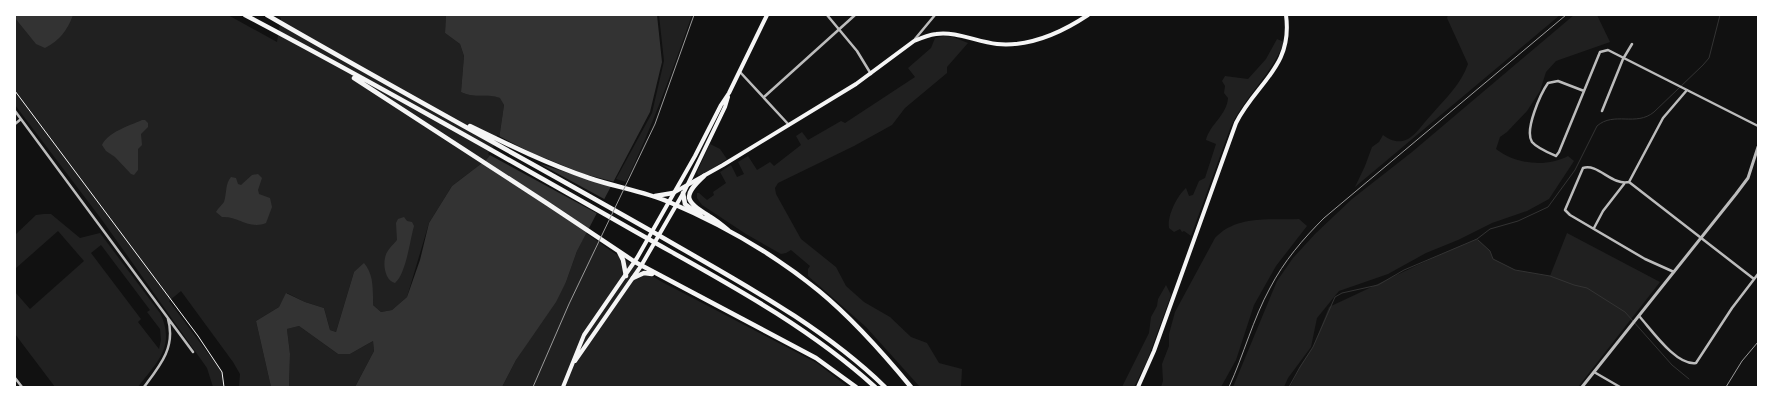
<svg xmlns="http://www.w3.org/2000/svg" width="1773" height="402" viewBox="0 0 1773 402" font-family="Spectral,serif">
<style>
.green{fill:#202020;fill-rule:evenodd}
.water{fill:#333}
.pier{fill:#111}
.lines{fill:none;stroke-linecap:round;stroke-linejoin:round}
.stream{stroke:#333;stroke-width:1}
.path{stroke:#f5f5f5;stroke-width:1}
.minor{stroke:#bcbcbc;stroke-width:2.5}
.tertiary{stroke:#bcbcbc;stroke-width:3}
.secondary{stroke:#f5f5f5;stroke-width:4}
.primary{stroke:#f5f5f5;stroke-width:4}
.motorway{stroke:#f5f5f5;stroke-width:4.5}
.rail{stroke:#9a9a9a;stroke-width:1}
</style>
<rect width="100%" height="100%" fill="#111"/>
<!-- green -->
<path class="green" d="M15,15H228L277,42L281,18L276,15H446L445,33L460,44L464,56L461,92C475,99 486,93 501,98L504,105L498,146L486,160L452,186L429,223L407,297L392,310L381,312L373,305L372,282L354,272L336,332L330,330L324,308L305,302L287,293L279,307L256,321L271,387H239L240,374L233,362L181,291L169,301L222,372L223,387H213L207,368L102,220L15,105Z
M659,15H692C672,72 652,127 626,182L616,179L652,113L664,61Z
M1448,15H1560L1355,187L1365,166L1372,147L1379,142L1383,135C1390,140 1398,144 1408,139C1418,133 1424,122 1432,114C1446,98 1461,84 1468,64L1447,18Z
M1574,15H1597L1610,42L1556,61L1546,72L1540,91L1527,111L1507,132L1500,137L1496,149C1515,164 1546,168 1568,156L1574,161L1549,199L1527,211L1492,223L1458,240L1426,253L1388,274L1339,291L1317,318L1311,347L1288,378L1284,387H1233L1277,281L1293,258L1315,234L1352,199L1412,152Z
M944,36L953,37L968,43L947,67V73L905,108L892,125L854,146L778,183L775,188L776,194L801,239L836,267L846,286L864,302L890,317L911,337L927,343L939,363L962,369L961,387H920L866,327L808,276V269L810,266L791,250L786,253L781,254L746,234L702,205L697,198V193H699L707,200L714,195L713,192L726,183L720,172L731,165L737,177L744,174L738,162L748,156L757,170L770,162L774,166L801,145L796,136L802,132L808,140L841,121L845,123L915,77L908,68L931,48L935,38Z
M1277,39L1284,42C1272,74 1245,96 1231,126L1191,236L1184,231L1182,232L1180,229L1174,232L1169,228C1167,216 1177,196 1186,188L1189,196L1193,195L1199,181L1205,178L1216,144L1206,140C1210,124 1227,115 1228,98L1224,93L1225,86L1222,81L1225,76L1248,79L1266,59Z
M710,144L720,149L727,159L704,174L698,175L697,172Z
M44,214H51L80,238L100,233L160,313C176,346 157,362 138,387H55L15,334V292L30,309L84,261L58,231L15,269V235L36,215ZM101,245L150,310L147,312L160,329L161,340L159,349L138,322L141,319L91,253Z
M1299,219L1307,226L1276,266L1254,305L1236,360L1221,387H1161L1163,381L1162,364L1169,346V334L1175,312L1215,238C1236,215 1270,220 1299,219Z
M586,233L614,253L662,282L817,363L848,387H502L516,360L566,282L577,251Z
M1567,233L1660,282L1578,387H1290L1301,365L1313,347L1329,307C1379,284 1427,259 1477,239L1490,251L1493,259L1515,270L1550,276Z
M1166,285L1171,295L1147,361L1134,387H1122L1149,333L1151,317L1157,306L1158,299Z
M299,326L338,354H350L373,341L374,351L355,387H289L290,354L287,329Z"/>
<!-- water -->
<path class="water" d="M15,15H73C67,31 60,40 45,48L36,44L15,18Z
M446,15H657L662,62L650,112L577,251L566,282L556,302L516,360L502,387H355L374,351L373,341L350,354H338L299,326L287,329L290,354L289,387H271L256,321L279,307L286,293L305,302L324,308L330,330L336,332L354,272L364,263C374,275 373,290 373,305L381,312L392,310L407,297L420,260L429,223L452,186L486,160L498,146L504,105L500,98C486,93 475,99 461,92L464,56L460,44L445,33Z
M142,120H145L148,123V127L141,134L142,145L138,149V170L134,175L131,174L115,157L106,151L102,145C108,132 129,126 142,120Z
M258,174L262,178L258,190L259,194L270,198L272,207L266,223C249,230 239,216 222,217L216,212C218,208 222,205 224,202C227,193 225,184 231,177L236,178L238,184L241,185L252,175Z
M404,217L407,221L412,222L414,226C410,240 406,274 395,283C386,281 383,267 385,258C386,251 392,246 397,240L396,223L398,219Z"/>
<!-- pier -->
<path class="pier" d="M497,135L530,152L584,174L615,182L613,187L540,164L606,200L598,214L488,154L495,144Z"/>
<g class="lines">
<!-- stream -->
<path class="stream" d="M1478,240L1490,251L1493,259L1515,270L1550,276L1574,285L1587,288L1625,312L1672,365L1689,379
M1289,387L1300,367L1313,347L1335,297L1342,293L1378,285L1404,270L1477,239L1490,229L1518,221L1548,207L1575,170L1597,126C1614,111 1636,127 1654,112L1703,65L1709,58L1720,15"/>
<!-- path -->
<path class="path" d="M15,91L198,336L222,372L224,387"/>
<!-- minor -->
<path class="minor" d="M827,15L857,51L871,74
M915,39L935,15
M740,72L789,125
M1584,91L1558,81L1548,83C1541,93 1524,130 1532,142C1537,148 1549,153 1556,156L1559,152L1600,52L1608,50L1758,126
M764,97L855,15
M15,111L193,352
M1602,111L1623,59L1632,44
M15,124L21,119
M1629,182C1612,186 1598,163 1583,168L1565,210L1570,215L1645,259L1674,272
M1629,182L1754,279
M1629,182L1663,118L1687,90
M1594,228L1603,211L1624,184
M1639,316C1651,329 1676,366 1696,363L1732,308L1758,274
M1594,372L1620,387
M15,378L22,387
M144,387C160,366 176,347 168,319"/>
<!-- tertiary -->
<path class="tertiary" d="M1582,387L1736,194L1748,178L1758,147"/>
<!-- secondary -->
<path class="secondary" d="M673,193L723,165L856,84L914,41C921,38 928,35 936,34C956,31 977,42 997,44C1029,47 1061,33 1088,15
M1138,387L1154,351L1236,123C1257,82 1293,67 1286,15"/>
<!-- primary -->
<path class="primary" d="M575,361L641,266L685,190L725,107L728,97
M563,387L584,335L637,258L695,156L721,105L729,93L767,15"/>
<!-- motorway -->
<path class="motorway" d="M245,15C372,82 497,153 622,224C709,274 800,319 875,387
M267,15C395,89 525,159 653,232C733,279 818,322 885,387
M354,78L548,204L635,262L816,358L856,387
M470,126C509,145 548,164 589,178C615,187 643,191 669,202C721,224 775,255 819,291C853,319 883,353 911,387
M704,176C681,197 686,201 709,216C716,220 722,225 728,230
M683,193L685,204L701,216
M655,196L673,193
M619,252L623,260L626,276
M633,278L644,273L652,274"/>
<!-- rail -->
<path class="rail" d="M533,387L569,304L655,124L694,15
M1229,387C1244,354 1253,319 1270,288C1284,261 1303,239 1324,218L1566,15
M1726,387L1742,361L1758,342"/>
</g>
<!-- border -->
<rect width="1773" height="402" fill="none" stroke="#ffffff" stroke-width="32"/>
</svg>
